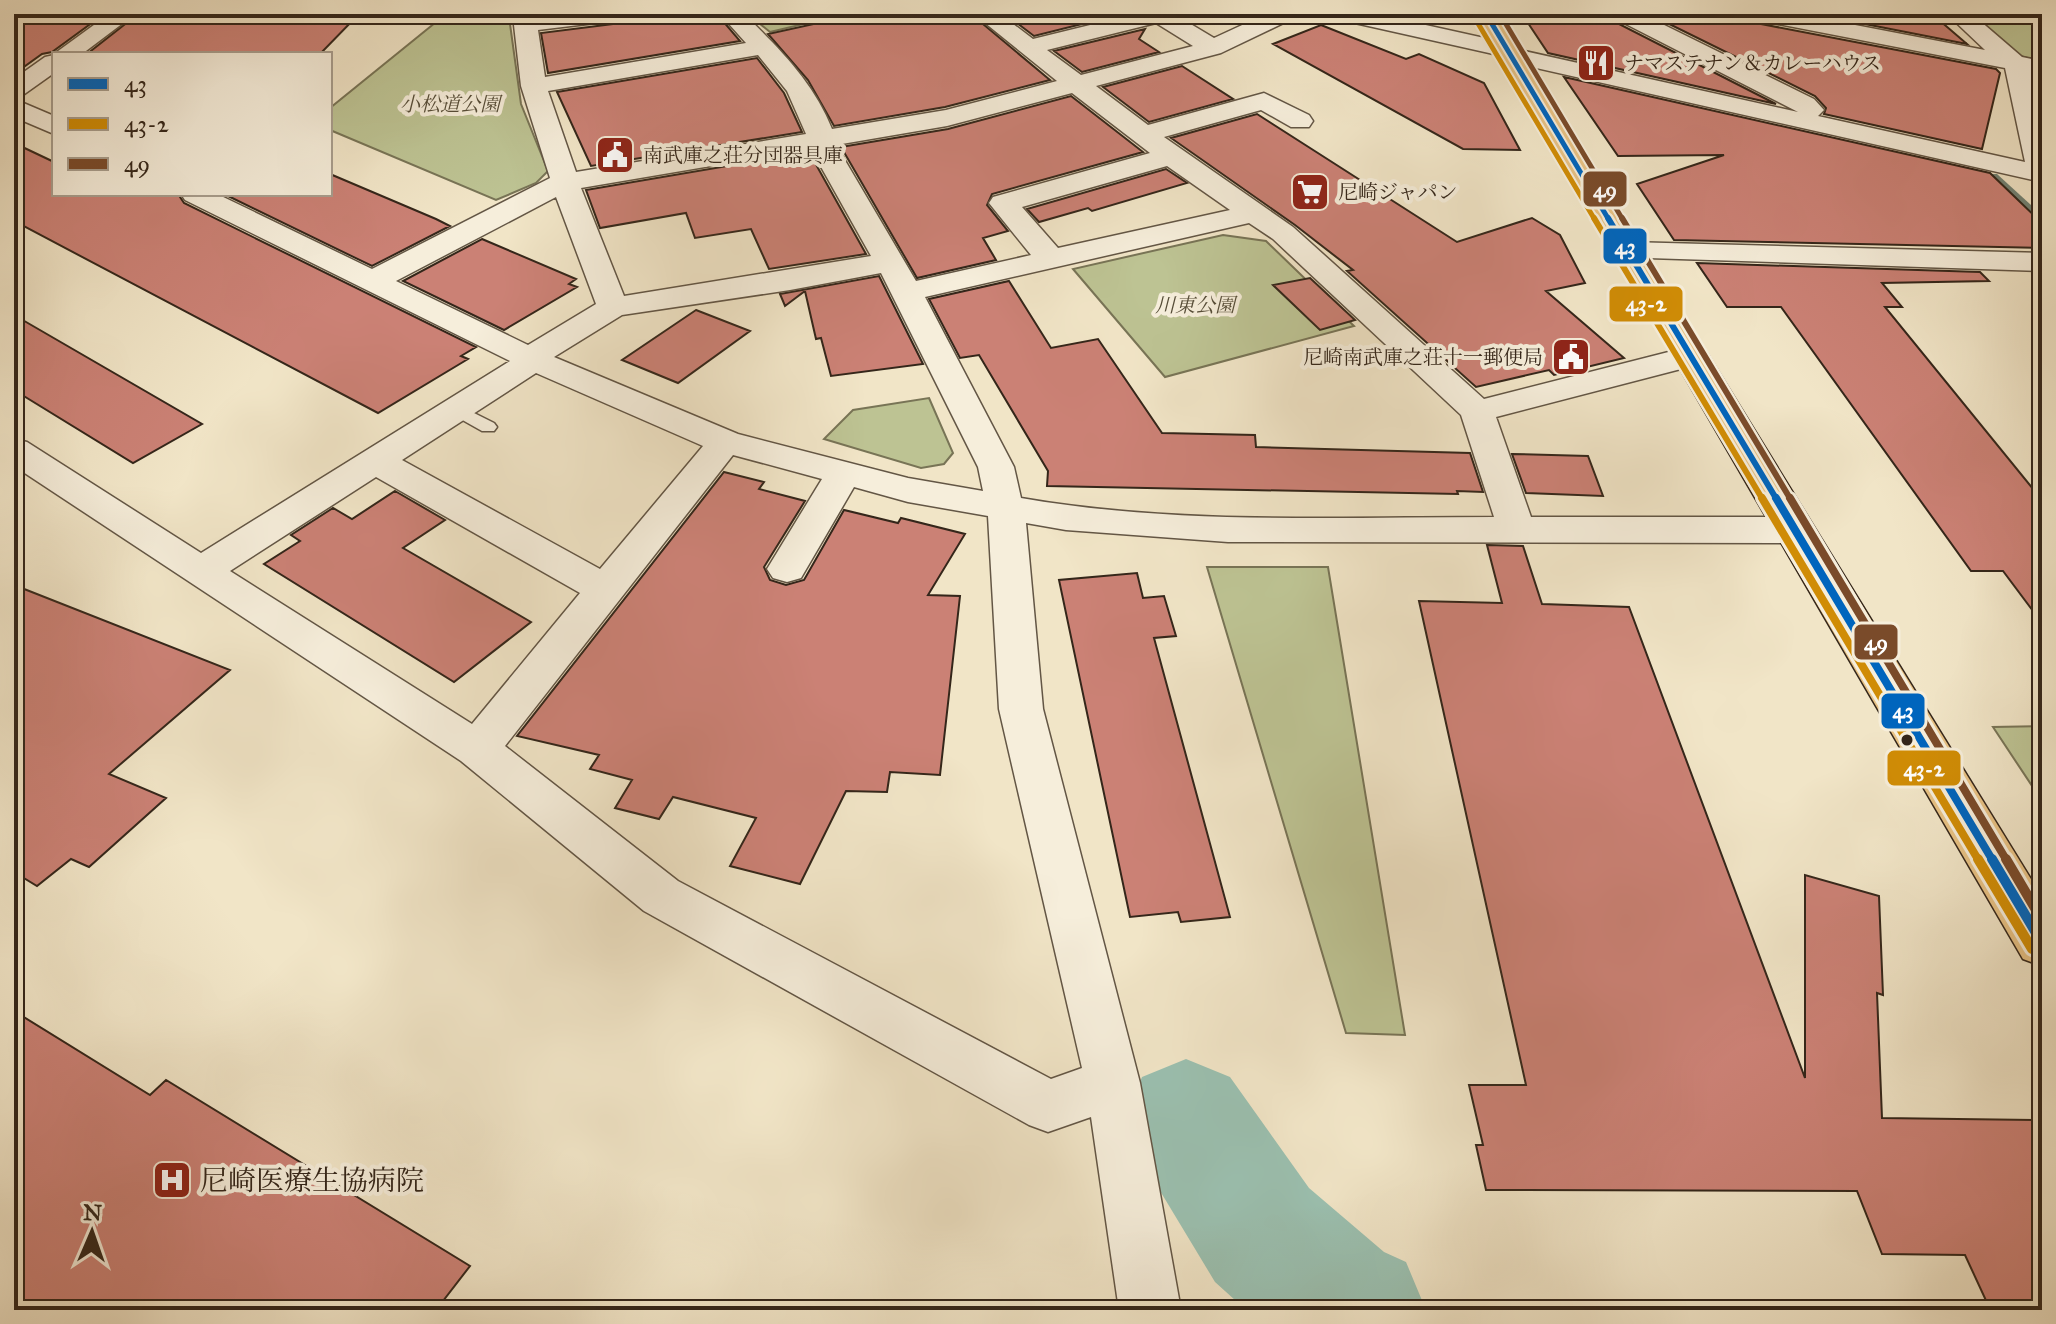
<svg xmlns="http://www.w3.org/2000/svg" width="2056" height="1324" viewBox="0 0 2056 1324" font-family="'IM FELL Great Primer','Noto Serif JP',serif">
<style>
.green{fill:#bdc393;stroke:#787456;stroke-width:2}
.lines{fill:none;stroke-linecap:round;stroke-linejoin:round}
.stream{fill:#728274;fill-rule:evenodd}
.river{fill:#9bc0b0;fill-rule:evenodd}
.building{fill:#cb8175;stroke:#34261a;stroke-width:2}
.service-casing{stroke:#635645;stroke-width:3}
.minor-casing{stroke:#635645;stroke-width:3}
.primary-casing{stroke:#34261a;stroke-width:3}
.service{fill:#f6eedb;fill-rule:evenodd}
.minor{fill:#f6eedb;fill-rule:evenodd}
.primary{fill:#e8c284;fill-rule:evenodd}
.bus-1-far3-casing{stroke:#f6eedb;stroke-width:9}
.bus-1-far2-casing{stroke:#f6eedb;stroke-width:11}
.bus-1-far1-casing{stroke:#f6eedb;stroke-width:14}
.bus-1-casing{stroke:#f6eedb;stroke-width:16}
.bus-2-far3-casing{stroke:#f6eedb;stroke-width:9}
.bus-2-far2-casing{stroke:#f6eedb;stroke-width:11}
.bus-2-far1-casing{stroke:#f6eedb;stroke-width:14}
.bus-2-casing{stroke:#f6eedb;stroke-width:16}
.bus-3-far3-casing{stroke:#f6eedb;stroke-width:9}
.bus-3-far2-casing{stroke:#f6eedb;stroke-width:11}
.bus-3-far1-casing{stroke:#f6eedb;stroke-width:14}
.bus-3-casing{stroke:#f6eedb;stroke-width:16}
.bus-1-far3{stroke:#0065bd;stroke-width:5}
.bus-1-far2{stroke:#0065bd;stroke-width:6}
.bus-1-far1{stroke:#0065bd;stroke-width:8}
.bus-1{stroke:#0065bd;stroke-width:10}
.bus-2-far3{stroke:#d08c05;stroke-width:5}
.bus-2-far2{stroke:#d08c05;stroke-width:6}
.bus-2-far1{stroke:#d08c05;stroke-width:8}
.bus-2{stroke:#d08c05;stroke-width:10}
.bus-3-far3{stroke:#7a4b2a;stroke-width:5}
.bus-3-far2{stroke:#7a4b2a;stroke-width:6}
.bus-3-far1{stroke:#7a4b2a;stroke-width:8}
.bus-3{stroke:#7a4b2a;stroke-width:10}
.bus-dot{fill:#34261a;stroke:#f6eedb;stroke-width:3}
.labels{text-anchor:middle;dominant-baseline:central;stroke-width:8;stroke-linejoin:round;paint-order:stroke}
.far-poi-label{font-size:20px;fill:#34261a;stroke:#f6eedb;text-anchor:start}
.far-park-label{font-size:20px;font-style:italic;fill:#564d38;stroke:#f6eedb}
.near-poi-label{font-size:28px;fill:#34261a;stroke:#f6eedb;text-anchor:start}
.line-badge{stroke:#f6eedb;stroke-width:3}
.badge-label{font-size:22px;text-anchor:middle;font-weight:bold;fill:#fff}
</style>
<rect width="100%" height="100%" fill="#f1e5c7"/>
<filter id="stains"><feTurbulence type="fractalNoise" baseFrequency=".0025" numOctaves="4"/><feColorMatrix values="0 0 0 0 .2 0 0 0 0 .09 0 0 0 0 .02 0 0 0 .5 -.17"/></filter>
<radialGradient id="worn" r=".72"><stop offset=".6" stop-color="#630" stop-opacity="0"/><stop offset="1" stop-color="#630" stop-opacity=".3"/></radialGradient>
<!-- green -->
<path class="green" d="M446,14H583L510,24L521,104L548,171L536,183L496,200L330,130V108Z
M748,14H846L770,32Z
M1968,14H2042V62L2014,54Z
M1223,235L1266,241L1354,326L1165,377L1073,269Z
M929,398L953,453L944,464L921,468L824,439L853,410Z
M1207,567H1328L1405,1035L1346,1033Z
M2042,726V801L1993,727Z"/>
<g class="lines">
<!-- stream -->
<path class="stream" d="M1989,174H1997L2042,215V224L1989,178Z"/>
<!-- river -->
<path class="river" d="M1186,1059L1230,1077L1309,1188L1384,1252L1406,1262L1426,1310H1246L1215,1282L1142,1161L1124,1119L1142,1077Z"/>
</g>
<!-- building -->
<path class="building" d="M14,14H104L52,52L42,54L14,74Z
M138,14H359L320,54H87Z
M640,14H717L740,41L548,73L541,33L613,24L621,22L625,16Z
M859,14H971L1050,80L945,107L834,126L808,80L768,34Z
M1005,14H1122L1034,36Z
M1522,14H1610L1615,22L1776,104L1548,53Z
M1649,14L1665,17L1681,14H1748L1751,21L1761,24L1996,69L2000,73L1982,149L1824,114L1826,108L1815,96Z
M1814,14H1932L1967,44Z
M1321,25L1406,59L1419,54L1484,83L1520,150L1463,149L1273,44Z
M1145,29L1139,39L1159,52L1082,72L1054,51Z
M757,58L784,93L802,132L591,166L557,92Z
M1182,66L1233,99L1149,122L1103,87Z
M1564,77L1990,173L2042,223V248L1674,240L1637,184L1724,155L1618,156Z
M1071,96L1143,152L992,194L987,205L1008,231L983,238L996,260L917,278L841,147L948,129Z
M1257,114L1457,242L1532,218L1560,235L1585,283L1546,291L1624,358L1554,375L1549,370L1476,387L1347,271L1353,270L1295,225L1171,138Z
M14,143L54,162V194H178L184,203L476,347L461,356L468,359L378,413L14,221Z
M809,152L866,254L769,269L751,229L695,238L686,213L600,228L586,190Z
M1166,169L1187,183L1092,211L1088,208L1039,222L1027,209Z
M330,174L436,219L450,226L372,266L224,194H330Z
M482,239L576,279L569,284L577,287L504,330L403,281Z
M1697,263L1980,272L1989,281L1882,283L1902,307H1885L2042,500V623L2003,571H1971L1781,307H1727Z
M879,276L923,364L831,376L821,338L816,339L805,291L785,306L780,294Z
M1310,278L1355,320L1320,330L1273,285Z
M1009,281L1051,348L1098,339L1162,433L1255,435L1256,447L1470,453L1483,492L1457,491L1458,494L1047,486L1048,471L979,355L960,358L929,299Z
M696,310L750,331L678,383L622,360Z
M14,315L202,424L133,463L14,390Z
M1512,454L1588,456L1603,496L1526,493Z
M724,472L764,482L759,489L805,501L764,567L770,580L786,585L804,580L844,510L898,523L901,518L965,534L928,595L960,596L940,775L890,772L887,792L846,791L800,884L730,866L756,818L673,797L659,819L615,808L632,780L590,769L599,755L517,736Z
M395,491L445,520L403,548L531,622L454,682L264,564L300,541L291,535L333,508L352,519Z
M1487,545L1523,546L1542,604L1629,607L1805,1078V875L1879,896L1883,995L1877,993L1882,1118L2042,1120V1307H1989L1965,1255L1882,1254L1857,1191L1486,1190L1476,1145H1483L1469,1085H1526L1419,601L1502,603Z
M1137,573L1143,598L1164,596L1176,636L1154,638L1230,917L1181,922L1178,912L1130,917L1059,580Z
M14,585L230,670L109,774L166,798L89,867L71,859L37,886L14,872Z
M14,1011L150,1095L166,1080L470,1266L436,1310H14Z"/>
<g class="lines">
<defs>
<path id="service" d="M456,404L494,423L497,427L494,431H482L450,413L447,409Z"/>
<path id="minor" d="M109,14H135L82,54H54Z
M558,14H623L620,19L612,21L538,30L545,77L746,43L720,14H744C779,48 814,83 832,129L946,110L1057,81L974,14H1000L1033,39L1135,14H1174L1214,38L1266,14H1295L1292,19L1221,53L1096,86L1148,125L1264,93L1309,115L1313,121L1309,127H1291L1261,110L1164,137L1293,227L1484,399L1692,346L1704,349L1709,356L1704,363L1496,417L1531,517H1796L1809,521L1815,530L1809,539L1796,543L1228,542L1066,530L1026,523L1043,709L1140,1083L1181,1310H1119L1091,1117L1048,1132L1029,1125L644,911L461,761L14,466V439L27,442L201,553L510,361L185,200L181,194H217L372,269L550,178L521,86L514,25L518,20ZM1156,23L1193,46L1081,75L1047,50ZM758,55L787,91L806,134L576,172L548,91ZM1072,93L1150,153L993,197L989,203L1031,255L916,281L836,145L947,126ZM811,149L871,256L624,296L581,188ZM1167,166L1230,210L1058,248L1022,207ZM556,197L596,304L528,345L396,281ZM1249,223L1273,239L1461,415L1494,517C1337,517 1176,525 1021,498L1014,467L925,297ZM881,273L978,467L983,491L908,478L738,434L554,357L622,315L790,290ZM536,373L703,446L600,569L402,460ZM733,455L822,479L767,569L773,578L787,582L801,578L854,487L908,502L988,516L999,709L1082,1068L1051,1079L678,881L505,746ZM376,477L580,593L472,724L230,571Z
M1334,14H1376L1516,45L1520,50L1798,112L1616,19L1613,14H1642L1814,99L1824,110L1818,116L2025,162L2005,68L1762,21L1754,19L1751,14H1798L1985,50L1947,14H1972L2022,57L2042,61V75L2031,73L2042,119V182L1510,62L1501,60L1498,55L1337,19Z
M54,55V73L23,95L14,98V79L45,57Z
M14,99L54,116V134L14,117Z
M1628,242L2042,253V271L1617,257L1613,251L1617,245Z"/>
<path id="primary" d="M1474,14H1498L2042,897V966L2023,959Z"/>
</defs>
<!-- service casing -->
<use href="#service" class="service-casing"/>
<!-- minor casing -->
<use href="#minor" class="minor-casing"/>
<!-- primary casing -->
<use href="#primary" class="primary-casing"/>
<!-- service -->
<use href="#service" class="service"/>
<!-- minor -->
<use href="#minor" class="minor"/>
<!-- primary -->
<use href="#primary" class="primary"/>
<defs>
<path id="bus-1-far3" d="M1486,14L1609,220"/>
<path id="bus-1-far2" d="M1608,218L1777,500"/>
<path id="bus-1-far1" d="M1776,498L1993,861"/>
<path id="bus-1" d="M1992,859L2042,943"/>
<path id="bus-2-far3" d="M1476,20L1595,220"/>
<path id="bus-2-far2" d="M1594,218L1763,500"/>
<path id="bus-2-far1" d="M1762,498L1979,861"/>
<path id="bus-2" d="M1978,859L2032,949"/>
<path id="bus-3-far3" d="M1500,14L1623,220"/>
<path id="bus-3-far2" d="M1622,218L1791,500"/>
<path id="bus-3-far1" d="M1790,498L2007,861"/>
<path id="bus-3" d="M2006,859L2042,920"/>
</defs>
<!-- bus-1-far3 casing -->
<use href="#bus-1-far3" class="bus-1-far3-casing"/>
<!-- bus-1-far2 casing -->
<use href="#bus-1-far2" class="bus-1-far2-casing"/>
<!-- bus-1-far1 casing -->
<use href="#bus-1-far1" class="bus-1-far1-casing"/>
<!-- bus-1 casing -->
<use href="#bus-1" class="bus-1-casing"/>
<!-- bus-2-far3 casing -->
<use href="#bus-2-far3" class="bus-2-far3-casing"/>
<!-- bus-2-far2 casing -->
<use href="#bus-2-far2" class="bus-2-far2-casing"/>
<!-- bus-2-far1 casing -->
<use href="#bus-2-far1" class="bus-2-far1-casing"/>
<!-- bus-2 casing -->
<use href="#bus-2" class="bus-2-casing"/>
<!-- bus-3-far3 casing -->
<use href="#bus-3-far3" class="bus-3-far3-casing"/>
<!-- bus-3-far2 casing -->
<use href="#bus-3-far2" class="bus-3-far2-casing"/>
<!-- bus-3-far1 casing -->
<use href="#bus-3-far1" class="bus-3-far1-casing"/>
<!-- bus-3 casing -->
<use href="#bus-3" class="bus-3-casing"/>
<!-- bus-1-far3 -->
<use href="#bus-1-far3" class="bus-1-far3"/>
<!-- bus-1-far2 -->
<use href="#bus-1-far2" class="bus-1-far2"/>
<!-- bus-1-far1 -->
<use href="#bus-1-far1" class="bus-1-far1"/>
<!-- bus-1 -->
<use href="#bus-1" class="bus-1"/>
<!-- bus-2-far3 -->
<use href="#bus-2-far3" class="bus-2-far3"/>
<!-- bus-2-far2 -->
<use href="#bus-2-far2" class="bus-2-far2"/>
<!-- bus-2-far1 -->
<use href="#bus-2-far1" class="bus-2-far1"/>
<!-- bus-2 -->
<use href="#bus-2" class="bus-2"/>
<!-- bus-3-far3 -->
<use href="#bus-3-far3" class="bus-3-far3"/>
<!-- bus-3-far2 -->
<use href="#bus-3-far2" class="bus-3-far2"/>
<!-- bus-3-far1 -->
<use href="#bus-3-far1" class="bus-3-far1"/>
<!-- bus-3 -->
<use href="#bus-3" class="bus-3"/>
</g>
<!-- icons -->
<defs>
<symbol id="restaurant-square" viewBox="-11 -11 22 22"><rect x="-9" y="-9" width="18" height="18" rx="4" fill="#8f2418" stroke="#f6eedb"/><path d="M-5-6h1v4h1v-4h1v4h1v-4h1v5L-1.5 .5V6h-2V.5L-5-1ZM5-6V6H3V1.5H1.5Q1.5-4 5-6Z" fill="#fff"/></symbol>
<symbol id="civic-square" viewBox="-11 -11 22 22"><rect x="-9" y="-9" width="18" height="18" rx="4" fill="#8f2418" stroke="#f6eedb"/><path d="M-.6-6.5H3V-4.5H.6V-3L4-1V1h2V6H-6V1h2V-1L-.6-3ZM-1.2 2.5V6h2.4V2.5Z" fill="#fff"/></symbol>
<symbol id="supermarket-square" viewBox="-11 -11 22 22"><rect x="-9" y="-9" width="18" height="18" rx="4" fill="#8f2418" stroke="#f6eedb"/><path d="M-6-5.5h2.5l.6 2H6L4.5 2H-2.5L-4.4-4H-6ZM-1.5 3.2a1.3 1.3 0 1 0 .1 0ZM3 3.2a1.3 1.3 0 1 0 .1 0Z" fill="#fff"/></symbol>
<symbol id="hospital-square" viewBox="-11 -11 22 22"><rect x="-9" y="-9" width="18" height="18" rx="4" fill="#8f2418" stroke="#f6eedb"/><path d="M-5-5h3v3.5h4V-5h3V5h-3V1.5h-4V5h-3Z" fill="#fff"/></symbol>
</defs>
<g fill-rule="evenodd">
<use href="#restaurant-square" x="1574" y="41" width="44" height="44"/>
<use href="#civic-square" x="593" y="133" width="44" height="44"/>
<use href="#supermarket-square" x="1288" y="170" width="44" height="44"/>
<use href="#civic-square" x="1549" y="335" width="44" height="44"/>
<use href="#hospital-square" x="150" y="1158" width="44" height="44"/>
</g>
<!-- markers -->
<circle class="bus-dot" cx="1907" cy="740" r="7"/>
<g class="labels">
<!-- far-poi labels -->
<g class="far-poi-label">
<text x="1624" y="63">ナマステナン＆カレーハウス</text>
<text x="643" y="155">南武庫之荘分団器具庫</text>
<text x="1338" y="192">尼崎ジャパン</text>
<text x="1543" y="357" text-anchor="end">尼崎南武庫之荘十一郵便局</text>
</g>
<!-- far-park labels -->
<g class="far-park-label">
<text x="450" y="104">小松道公園</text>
<text x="1195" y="305">川東公園</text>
</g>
<!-- near-poi labels -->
<g class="near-poi-label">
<text x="200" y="1180">尼崎医療生協病院</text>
</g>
</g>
<g class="line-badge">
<rect x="1582" y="170" width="46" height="38" rx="8" fill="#7a4b2a"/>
<rect x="1602" y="227" width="46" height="38" rx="8" fill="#0065bd"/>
<rect x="1608" y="285" width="76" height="38" rx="8" fill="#d08c05"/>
<rect x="1853" y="623" width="46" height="38" rx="8" fill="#7a4b2a"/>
<rect x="1880" y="692" width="46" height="38" rx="8" fill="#0065bd"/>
<rect x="1886" y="749" width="76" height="38" rx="8" fill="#d08c05"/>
</g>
<g class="badge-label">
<text x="1605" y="197">49</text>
<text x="1625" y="254">43</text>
<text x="1646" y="311">43-2</text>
<text x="1876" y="650">49</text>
<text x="1903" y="718">43</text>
<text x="1924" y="776">43-2</text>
</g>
<!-- margin -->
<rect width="2056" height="1324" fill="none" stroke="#f1e5c7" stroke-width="48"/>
<rect x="16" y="16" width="2024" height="1292" fill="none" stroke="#34261a" stroke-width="4"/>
<rect x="24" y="24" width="2008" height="1276" fill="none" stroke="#34261a" stroke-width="2"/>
<!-- legend -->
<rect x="52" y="52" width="280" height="144" fill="#f6eedb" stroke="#a89e8e" stroke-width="2"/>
<rect x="68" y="78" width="40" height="12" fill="#0065bd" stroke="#a89e8e" stroke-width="2"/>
<text x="124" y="92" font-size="24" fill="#34261a">43</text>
<rect x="68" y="118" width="40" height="12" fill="#d08c05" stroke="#a89e8e" stroke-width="2"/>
<text x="124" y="132" font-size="24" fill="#34261a">43-2</text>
<rect x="68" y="158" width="40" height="12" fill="#7a4b2a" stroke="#a89e8e" stroke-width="2"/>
<text x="124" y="172" font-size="24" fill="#34261a">49</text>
<!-- north arrow -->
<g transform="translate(92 1232) rotate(2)" stroke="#f6eedb" stroke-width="6" paint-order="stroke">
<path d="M0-6L14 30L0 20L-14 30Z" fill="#34261a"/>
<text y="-12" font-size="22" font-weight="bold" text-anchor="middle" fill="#34261a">N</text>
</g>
<rect width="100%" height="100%" filter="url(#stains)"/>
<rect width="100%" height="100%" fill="url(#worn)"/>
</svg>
